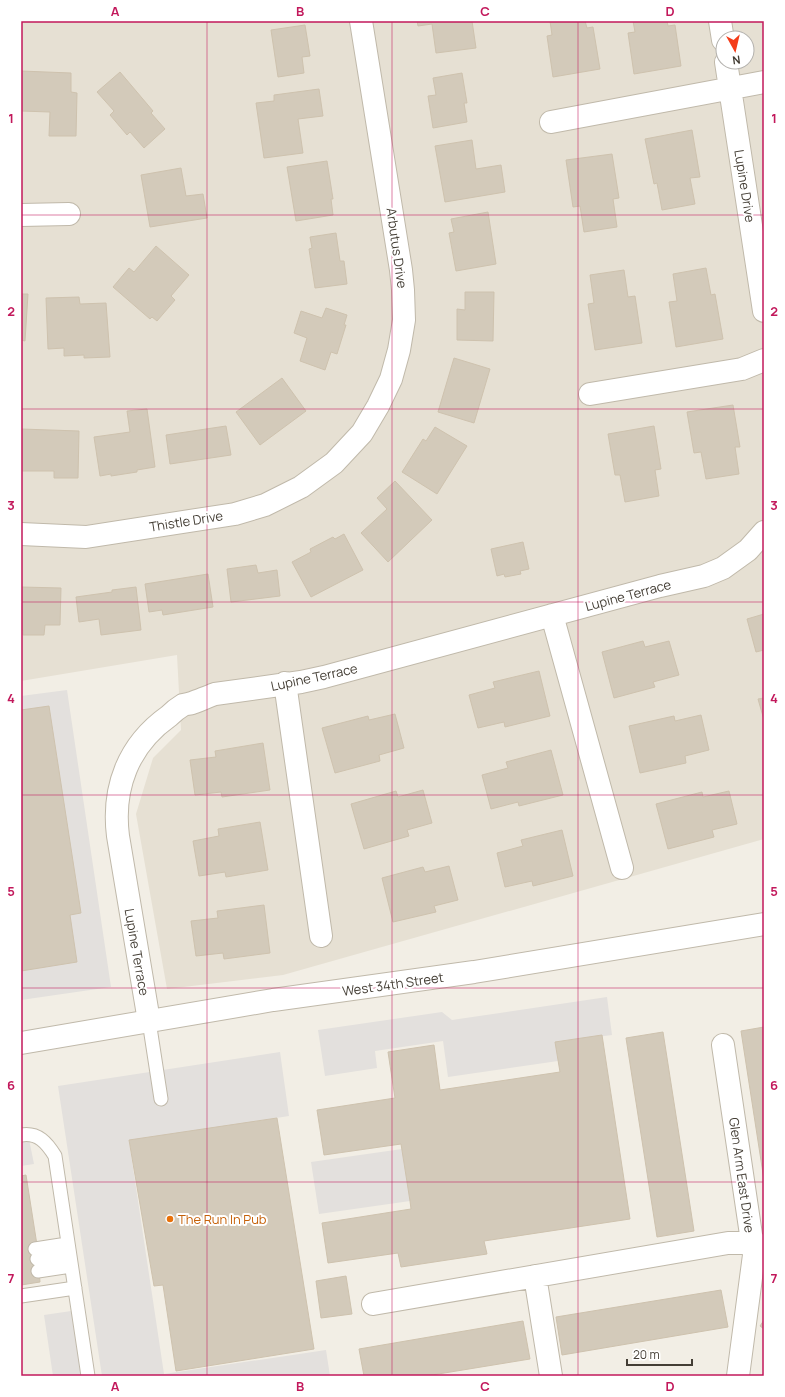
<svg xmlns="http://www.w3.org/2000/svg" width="785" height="1397" viewBox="0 0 785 1397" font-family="Manrope,sans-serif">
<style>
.residential{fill:#e6e0d3;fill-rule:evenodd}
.parking{fill:#e3e0dd}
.building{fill:#d3caba;stroke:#cec2ae}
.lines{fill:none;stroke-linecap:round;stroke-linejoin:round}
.service-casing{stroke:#c0b9aa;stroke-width:15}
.minor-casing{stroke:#c0b9aa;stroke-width:24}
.tertiary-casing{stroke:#c0b9aa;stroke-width:24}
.service{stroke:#fff;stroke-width:13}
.minor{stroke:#fff;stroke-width:22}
.tertiary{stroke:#fff;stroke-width:22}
.grid{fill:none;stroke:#c2185b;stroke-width:1;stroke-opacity:0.55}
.food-dot{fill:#e8710a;stroke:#fff;stroke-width:1.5}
.labels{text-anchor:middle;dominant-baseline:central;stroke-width:4;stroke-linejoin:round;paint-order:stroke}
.street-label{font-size:13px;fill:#443e35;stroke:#fff}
.food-label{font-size:13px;fill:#c56008;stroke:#fff;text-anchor:start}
.neatline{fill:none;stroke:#c2185b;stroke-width:1.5}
.grid-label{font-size:13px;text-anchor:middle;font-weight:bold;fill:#c2185b}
</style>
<rect width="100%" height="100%" fill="#f2eee5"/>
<!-- residential -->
<path class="residential" d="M21,21H764V839L283,975L167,989L136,814L153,758L181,730L177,655L21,681ZM723,38H747V62H723Z"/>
<!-- parking -->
<path class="parking" d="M67,690L111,987L21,1000V696Z
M607,997L612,1035L556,1042L558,1061L448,1077L443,1041L375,1051L377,1068L325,1076L318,1030L442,1012L452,1020Z
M280,1052L289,1116L129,1141L164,1374L326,1350L330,1376H102L58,1086Z
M28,1134L34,1164L21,1166V1135Z
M402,1149L410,1201L319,1214L311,1162Z
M78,1310L88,1376H53L44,1315Z"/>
<!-- building -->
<path class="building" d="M417,21H472L476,48L436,53L432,24L418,26Z
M550,21H585L587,28L593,27L600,69L553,77L547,36L552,35Z
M633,21H667L668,26L675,25L681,66L634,74L628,33L635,32Z
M305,25L310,56L302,57L304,73L278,77L271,30Z
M21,71L71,73V92L77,93L76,136H49L50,112L21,111Z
M120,72L153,111L151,113L165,129L144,148L130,132L127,135L110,115L114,111L97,92Z
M462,73L467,103H464L467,122L433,128L428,96L436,95L433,78Z
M319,89L323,116L298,119L303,153L264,158L256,103L274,101V95Z
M692,130L700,177L690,178L695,204L662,210L657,183L654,184L645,139Z
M472,140L476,169L501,165L505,192L445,202L435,146Z
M612,154L619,198L613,199L617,227L584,232L580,206L573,207L566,160Z
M327,161L333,199H331L333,215L296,221L287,167Z
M181,168L186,196L203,194L207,218L150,227L141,175Z
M488,212L496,264L456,271L449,233L454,232L451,219Z
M336,233L340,261H344L347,284L315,288L309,249L312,248L310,237Z
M156,246L189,275L171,296L175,300L157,321L152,317L150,319L113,287L129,268L134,272Z
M706,268L711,295L715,294L723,339L676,347L669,302L677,301L673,274Z
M624,270L628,297L635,296L642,343L595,350L588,304L594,303L590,275Z
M465,292H494L493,341L457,340V309L465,310Z
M21,294H28L25,341L21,340Z
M79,297L80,304L106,303L110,357L84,358V355L64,356V348L48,349L46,298Z
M326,308L347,315L344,325H346L337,354L331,352L325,370L300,361L307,338L294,333L301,311L322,318Z
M454,358L490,369L474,423L438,412Z
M282,378L306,411L260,445L236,412Z
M733,405L740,447H735L739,474L706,479L701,452L694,453L687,412Z
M147,409L155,467L137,470V472L111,476V474L100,476L94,437L130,432L127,411Z
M226,426L231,455L170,464L166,435Z
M654,426L661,469L655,470L659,496L625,502L620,475H615L608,434Z
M435,427L467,446L437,494L402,472L423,439L426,441Z
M21,429L79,431L78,478H54V471H21Z
M395,481L432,520L388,562L361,533L387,509L377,498Z
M344,534L363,570L311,597L292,562L311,552L310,549L333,537L335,539Z
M523,542L529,569L520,571L521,574L505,577L504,574L497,576L491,549Z
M256,565L258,573L277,570L280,596L231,602L227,569Z
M208,574L213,607L163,615L162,610L149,612L145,584Z
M21,587L61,588L60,625H45L44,635H23V630H21Z
M136,587L141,630L101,635L99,619L79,622L76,597L112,592V590Z
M764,614V650L756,652L747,619Z
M643,641L645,647L669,641L679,675L653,682L655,687L614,698L602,652Z
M539,671L550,716L505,727L504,722L478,728L469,695L495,688L493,682Z
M764,698V720L758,699Z
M49,706L81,913L70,915L77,962L21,971V710Z
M395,714L404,748L379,755L380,761L335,773L322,728L368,716L369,720Z
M701,715L709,750L685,756L686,763L640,773L629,726L674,716L675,721Z
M263,743L270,790L222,797L221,792L195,795L190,760L216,757L215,751Z
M551,750L563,795L519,806L518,802L491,809L482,775L508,768L506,762Z
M423,790L432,823L407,830L409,836L364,849L351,804L396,791L398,797Z
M729,791L737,824L712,830L714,837L668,849L656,804L702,792L703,797Z
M260,822L268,870L226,877L225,872L199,876L193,841L219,836L218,829Z
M562,830L573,876L533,886L532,881L505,887L497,853L523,846L521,840Z
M449,866L458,900L434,906L436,912L393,922L382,878L423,867L425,872Z
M264,905L270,953L224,959L223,953L196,956L191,921L218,918L217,911Z
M764,1027V1180L741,1031Z
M663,1032L694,1231L657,1237L626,1038Z
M602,1035L630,1219L484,1241L487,1254L401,1267L398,1253L328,1263L322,1223L411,1209L410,1201L401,1144L324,1155L317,1110L395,1098L388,1052L434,1045L440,1090L560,1072L555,1042Z
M277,1118L314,1349L176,1371L163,1285L154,1286L129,1140Z
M26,1175L37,1245L40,1282L21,1285V1176Z
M346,1276L352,1314L321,1318L316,1281Z
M721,1290L728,1327L562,1355L556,1317Z
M764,1320V1329L760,1326Z
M523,1321L530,1359L426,1376H364L359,1349Z"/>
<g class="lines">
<defs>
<path id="service" d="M149,1021L161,1099
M21,1135C38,1132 47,1143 55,1156L88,1376
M35,1249L67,1244
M37,1259L69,1254
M38,1271L71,1266
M21,1296L75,1288"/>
<path id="minor" d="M720,21L723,40
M726,62L764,311
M551,122L764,82
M21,215L69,214
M590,394L742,369L764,360
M21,534L86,537L235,514L265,505L301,487L334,463L362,433L378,406L391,379L399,350L404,320L403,290L401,270L361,21
M552,615L622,868
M285,683L321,936
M149,1021L118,836C112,788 128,745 169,716C173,712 178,708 183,705C186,704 189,704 192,703C200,700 207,697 215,694L301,682L324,677L660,586L704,576L723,568L748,550L764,532
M723,1045L754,1255L738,1376
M535,1276L551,1376
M373,1304L728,1243H752L764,1246"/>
<path id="tertiary" d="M21,1043L273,1000L474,972L764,924"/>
</defs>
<!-- service casing -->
<use href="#service" class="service-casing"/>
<!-- minor casing -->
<use href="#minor" class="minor-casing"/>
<!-- tertiary casing -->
<use href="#tertiary" class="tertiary-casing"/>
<!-- service -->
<use href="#service" class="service"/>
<!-- minor -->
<use href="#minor" class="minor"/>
<!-- tertiary -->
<use href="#tertiary" class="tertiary"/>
</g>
<!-- grid -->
<path class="grid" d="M207,21V1376M392,21V1376M578,21V1376M21,215H764M21,409H764M21,602H764M21,795H764M21,988H764M21,1182H764"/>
<!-- markers -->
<circle class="food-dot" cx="170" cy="1219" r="4"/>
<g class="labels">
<!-- street labels -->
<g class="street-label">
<text transform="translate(745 186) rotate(81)">Lupine Drive</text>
<text transform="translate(397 248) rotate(82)">Arbutus Drive</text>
<text transform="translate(186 521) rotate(-9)">Thistle Drive</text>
<text transform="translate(628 595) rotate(-15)">Lupine Terrace</text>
<text transform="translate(314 677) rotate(-12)">Lupine Terrace</text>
<text transform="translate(137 952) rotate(80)">Lupine Terrace</text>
<text transform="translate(393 984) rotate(-8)">West 34th Street</text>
<text transform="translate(742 1175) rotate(82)">Glen Arm East Drive</text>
</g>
<!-- food labels -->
<g class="food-label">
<text x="178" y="1219">The Run In Pub</text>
</g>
</g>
<!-- border -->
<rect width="785" height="1397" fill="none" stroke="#ffffff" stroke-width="44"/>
<!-- north arrow -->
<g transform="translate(735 50) rotate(172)"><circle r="19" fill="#ffffff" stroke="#b4b2ae"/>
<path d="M0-3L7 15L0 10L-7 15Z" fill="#f43c19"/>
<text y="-6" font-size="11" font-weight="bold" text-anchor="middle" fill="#443e35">N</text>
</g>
<!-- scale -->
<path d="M627 1359v6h65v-6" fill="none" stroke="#443e35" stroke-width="2"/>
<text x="633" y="1359" font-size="12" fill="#443e35" stroke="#ffffff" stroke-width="3" paint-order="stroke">20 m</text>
<rect x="22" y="22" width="741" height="1353" class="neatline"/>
<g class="grid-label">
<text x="115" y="16">A</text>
<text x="300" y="16">B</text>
<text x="485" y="16">C</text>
<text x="670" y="16">D</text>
<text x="11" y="123">1</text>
<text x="774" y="123">1</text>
<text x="11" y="316">2</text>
<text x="774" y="316">2</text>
<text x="11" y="510">3</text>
<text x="774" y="510">3</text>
<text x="11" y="703">4</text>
<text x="774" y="703">4</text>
<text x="11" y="896">5</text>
<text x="774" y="896">5</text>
<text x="11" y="1090">6</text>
<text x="774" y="1090">6</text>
<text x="11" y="1283">7</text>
<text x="774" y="1283">7</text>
<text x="115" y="1391">A</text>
<text x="300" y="1391">B</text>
<text x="485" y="1391">C</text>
<text x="670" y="1391">D</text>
</g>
</svg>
